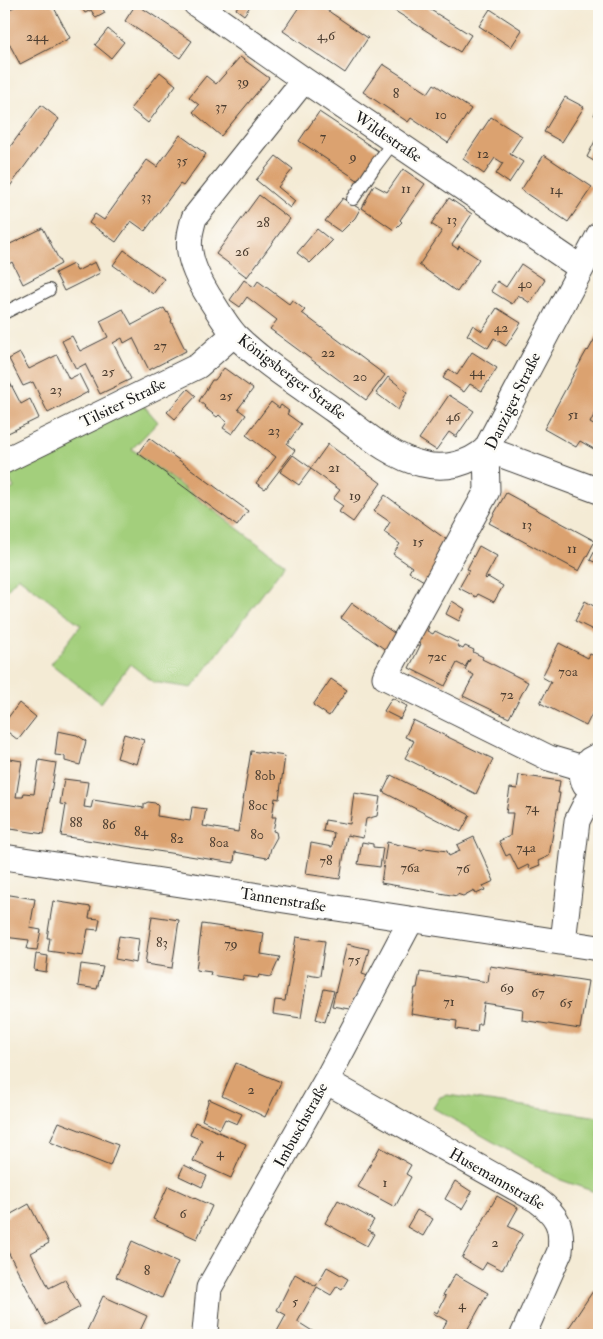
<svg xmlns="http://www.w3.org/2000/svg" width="603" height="1339" viewBox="0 0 603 1339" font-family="'IM FELL Double Pica',serif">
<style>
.green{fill:#a3cf7c;stroke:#60764c}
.building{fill:#dba26f}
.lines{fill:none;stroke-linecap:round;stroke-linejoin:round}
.service-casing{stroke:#3c3b38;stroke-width:14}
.minor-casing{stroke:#3c3b38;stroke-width:27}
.service{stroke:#fff;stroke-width:12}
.minor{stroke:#fff;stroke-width:25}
.labels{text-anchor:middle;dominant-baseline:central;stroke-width:5;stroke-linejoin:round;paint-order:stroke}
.number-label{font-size:14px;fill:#4c3e31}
.street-label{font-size:16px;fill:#1c1c1c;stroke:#fdfcf7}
</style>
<rect width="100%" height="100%" fill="#fdfcf7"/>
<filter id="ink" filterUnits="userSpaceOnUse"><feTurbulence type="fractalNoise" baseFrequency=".02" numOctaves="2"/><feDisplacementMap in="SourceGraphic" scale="10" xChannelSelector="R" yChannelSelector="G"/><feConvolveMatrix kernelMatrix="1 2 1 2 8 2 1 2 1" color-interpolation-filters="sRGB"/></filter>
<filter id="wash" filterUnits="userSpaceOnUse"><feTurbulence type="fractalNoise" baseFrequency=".0096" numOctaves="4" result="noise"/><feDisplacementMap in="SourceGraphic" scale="20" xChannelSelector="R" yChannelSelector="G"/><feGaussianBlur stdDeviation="1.12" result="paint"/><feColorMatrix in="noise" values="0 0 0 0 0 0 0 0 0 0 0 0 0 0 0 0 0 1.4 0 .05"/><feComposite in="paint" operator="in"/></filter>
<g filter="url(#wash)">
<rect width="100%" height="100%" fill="#f4ebd5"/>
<!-- green -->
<path class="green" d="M140,401L158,422L132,449L285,564L192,688L153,682L130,664L101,703L51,664L81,625L18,577L4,593V493L14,488L5,470Z
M447,1095L599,1117V1179L595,1192L561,1180L433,1108L440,1097Z"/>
<g id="blocks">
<!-- building -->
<path class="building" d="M20,4H52L70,38L20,64L4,34V12Z
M79,4H100L105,13L96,18L91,10L85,13Z
M136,4L192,41L180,58L125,21Z
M239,4H248L251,5L244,15L236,9Z
M301,4H322L321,6L368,38L345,73L283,31Z
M384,4H421L471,35L460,52Z
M490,9L522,30L511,47L479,26Z
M108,29L124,42L111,58L95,45Z
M240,57L269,78L221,136L193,112L199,105L189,97L206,76L216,84Z
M383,64L428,93L434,84L471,109L448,143L411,118L408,122L363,92Z
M160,72L176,85L148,123L130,109Z
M565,97L584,107L562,142L544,132Z
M41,105L59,119L8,189L4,186V155Z
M599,105V118L594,115Z
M319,112L378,151L359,181L299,141Z
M491,117L522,136L510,154L523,162L509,183L496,174L503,163L495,158L484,174L463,159Z
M180,135L206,154L183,186L180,184L145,231L131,221L116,242L89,223L95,214L104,220L147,160L157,167Z
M596,139L599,140V164L587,157Z
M544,155L592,187L568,222L521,190Z
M276,156L293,169L278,187L295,201L290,208L256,180Z
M403,169L425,184L400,220L402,222L394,230L362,208L374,185L387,192Z
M259,195L290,219L247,277L216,254Z
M343,198L360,209L355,218L341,232L325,221Z
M449,198L472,214L452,245L458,249L459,246L479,259L457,292L419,265L442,231L431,224Z
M43,228L61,264L23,284L12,262L4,267V247Z
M317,229L332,241L310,263L297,253Z
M124,250L164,279L153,294L113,265Z
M95,262L100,273L64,291L55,273L73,264L77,271Z
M521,264L545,280L530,303L518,295L512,304L491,291L497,281L506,287Z
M244,280L254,287L258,281L289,304L292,300L305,310L302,313L385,375L366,400L270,329L277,320L247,297L240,307L230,300Z
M164,308L167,313L168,312L172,320L171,321L186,351L149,370L133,338L124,343L122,338L113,343L131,379L100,394L85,364L76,369L62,341L72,336L80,351L108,337L100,321L110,316L123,309L132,325Z
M497,308L521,323L506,346L494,338L488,348L467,335L473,325L482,331Z
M599,331V405L590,423L599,428V452L580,441L576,447L544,429L583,357L587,350L588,351Z
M472,352L497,368L482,391L470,384L464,392L443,378L449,369L457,375Z
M20,353L29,369L57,355L69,379L79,374L88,392L48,413L33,382L23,386L9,359Z
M224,368L253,389L238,409L246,415L232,434L223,428L227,422L219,415L217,417L204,407L205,406L199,401L212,380H215Z
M388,377L407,392L398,410L376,393Z
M8,379L21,404L30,399L39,418L4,435V382Z
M188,389L196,396L175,419L167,412Z
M449,395L474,411L456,437L449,432L436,450L419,439Z
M271,402L279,408L281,405L289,411L287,414L301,424L287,444L295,450L265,489L256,483L276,457L246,435Z
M149,438L248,511L237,526L138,453Z
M328,444L381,483L353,522L339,512L343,506L333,499L340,490L311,469L299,485L280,472L293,455L311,468Z
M506,493L595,541L579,571L489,523Z
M385,495L451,543L429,584L409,572L412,567L393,554L400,544L384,532L390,522L374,511Z
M599,543V564L590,560Z
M479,546L497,556L485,578L486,579L488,577L503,586L494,602L478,594L476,597L459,588L469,570L467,569Z
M452,601L465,609L459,621L446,614Z
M585,601L599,609V633L575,621Z
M352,603L401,638L390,653L341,618Z
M420,623L429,627L427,631L433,634L435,631L459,643L457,646L463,649L465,646L474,650L473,652L483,657L482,659L528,682L509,718L463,696L474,675L465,670L470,659L465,667L457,663L445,686L409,668L421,644L412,640Z
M559,643L588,658L590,654L599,658V700L586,726L540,703L551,682L542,677Z
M331,679L347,690L329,716L313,705Z
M392,698L407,706L400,719L384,711Z
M19,703L36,717L18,740L4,729V723Z
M413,720L493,759L476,794L405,758L414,741L405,737Z
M58,731L77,735L86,741L80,765L65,761V756L55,755Z
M124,734L144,740L137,764L117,758Z
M251,751L285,756L279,799L275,798L272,817H276L273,831L276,832L277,837L271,848L269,856L267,858L235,852L234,863L61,836L66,805L60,804L64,779L88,782L84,807L91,808L93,800L144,808V804L148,802L155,803L158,806L157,816L190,821L192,807L206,809L203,826L238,832Z
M4,758L22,761L16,797H23L24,793L34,794L39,760L56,763L44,834L4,828Z
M391,775L470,815L461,832L383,792Z
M519,775L560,781L558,793H560L549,856L538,861L540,865L530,869L528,865L518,870L510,854L506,856L499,841L510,836L513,813H506L510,788L517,789Z
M354,793L380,797L377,816L366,819L363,838L347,835L340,879L306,874L311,843L332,847L334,833L323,831L325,820L350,824Z
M598,822H599V842L595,841Z
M474,837L494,881L483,886L485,890L476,894L474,890L463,896L457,894V896L381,883L387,842L422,850L425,848L447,851L449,856L460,851L457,845Z
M362,842L373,844V847L383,848L380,867L358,864Z
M4,894L35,899L30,928L41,930L37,950L27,949L29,940L4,937Z
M53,901L91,907L89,918L100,919L98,930L88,929L83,956L48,951L50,938H47Z
M152,916L179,920L172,968L145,964Z
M202,924L264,933L261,954L280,957L271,977L259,975L258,978L243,976V980L210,975L211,972L196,970Z
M119,936L139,939L136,963L115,959Z
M296,937L325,941L320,976L308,974L301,1018L273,1014L275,1000L285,1001Z
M347,944L369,949L362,974L368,976L349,1009L332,1006Z
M36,954L48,956L46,972L34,970Z
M81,964L103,967L97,989L78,986Z
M490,966L588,981L580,1029L522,1020L523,1009L484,1003L481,1024H478L477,1032L456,1029L457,1021L411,1014L415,988H417L420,972L488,982Z
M324,989L334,991L325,1022L316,1019Z
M236,1063L281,1082L265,1117L222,1096Z
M209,1099L242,1114L237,1124L225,1119L220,1129L202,1120Z
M59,1122L118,1145L110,1166L50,1142Z
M195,1122L246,1144L231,1178L193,1161L202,1140L190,1135Z
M380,1147L411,1165L406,1174L411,1177L395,1207L358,1187Z
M184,1165L207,1176L202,1187L179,1176Z
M455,1181L472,1192L462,1209L445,1199Z
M168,1186L212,1206L197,1239L153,1219Z
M497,1196L518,1208L508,1226L523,1234L502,1270L487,1262L482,1270L462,1258Z
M338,1200L374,1220L368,1230L374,1234L367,1246L325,1223Z
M29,1204L49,1243L31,1253L49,1288L65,1280L80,1307L46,1325L4,1244V1218Z
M417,1210L433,1219L423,1236L407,1227Z
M132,1241L178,1262L162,1298L116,1277Z
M327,1267L348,1279L342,1289L337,1286L331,1295L317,1287L298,1321V1322L317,1334L316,1335H275L286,1315L277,1310L295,1274L316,1286Z
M455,1274L488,1293L466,1332L465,1331L462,1335H439L447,1321L433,1313L434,1311L437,1313L446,1296L443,1295Z
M593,1291L599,1295V1335H564Z
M103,1296L147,1316L138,1335H85Z
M4,1324L10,1335H4Z"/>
</g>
</g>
<g filter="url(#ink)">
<use href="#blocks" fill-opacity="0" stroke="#3c3b38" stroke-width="1"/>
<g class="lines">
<defs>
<path id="service" d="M353,199L375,166L394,141
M4,313L49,290"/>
<path id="minor" d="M196,4L304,80L581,268
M304,80L194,218C191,229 188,240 190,252C192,267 201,284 209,297C217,309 225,324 235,335C264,364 302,387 335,411C361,430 390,457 422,464C445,470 469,464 486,449
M486,449L599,491
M4,461L198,366L234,334
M583,768L549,758L385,677L487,491L486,449L599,235
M585,784C578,771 586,759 599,756
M4,857L599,948
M563,942L577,821L592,791
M326,1081L537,1200C557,1215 563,1226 560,1251L523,1335
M205,1332L209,1288L326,1081L411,920"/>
</defs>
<!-- service casing -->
<use href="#service" class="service-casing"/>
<!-- minor casing -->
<use href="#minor" class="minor-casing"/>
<!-- service -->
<use href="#service" class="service"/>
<!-- minor -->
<use href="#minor" class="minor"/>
</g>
</g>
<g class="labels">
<!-- number labels -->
<g class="number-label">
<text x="326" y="35">4,6</text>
<text x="37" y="36">244</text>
<text x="243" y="81">39</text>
<text x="396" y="93">8</text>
<text x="221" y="106">37</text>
<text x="441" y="114">10</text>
<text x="323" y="136">7</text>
<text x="483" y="153">12</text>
<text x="353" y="156">9</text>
<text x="182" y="160">35</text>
<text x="406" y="188">11</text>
<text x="556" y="189">14</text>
<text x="146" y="196">33</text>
<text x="452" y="219">13</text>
<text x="263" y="222">28</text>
<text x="242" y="251">26</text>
<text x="525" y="283">40</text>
<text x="501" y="327">42</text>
<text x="160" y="345">27</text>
<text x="328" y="352">22</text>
<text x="108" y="371">25</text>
<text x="477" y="371">44</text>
<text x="360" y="376">20</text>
<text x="56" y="389">23</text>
<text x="226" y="395">25</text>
<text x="573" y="414">51</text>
<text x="453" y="416">46</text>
<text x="274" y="430">23</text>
<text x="334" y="467">21</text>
<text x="355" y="495">19</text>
<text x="527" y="524">13</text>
<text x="418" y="541">15</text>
<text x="572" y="548">11</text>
<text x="437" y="656">72c</text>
<text x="568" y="671">70a</text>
<text x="507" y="694">72</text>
<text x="265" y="775">80b</text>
<text x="258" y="805">80c</text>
<text x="532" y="807">74</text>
<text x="76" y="822">88</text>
<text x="109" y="824">86</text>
<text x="141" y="831">84</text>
<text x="257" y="834">80</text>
<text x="177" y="838">82</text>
<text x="219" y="842">80a</text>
<text x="526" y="847">74a</text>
<text x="326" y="860">78</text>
<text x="410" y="867">76a</text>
<text x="463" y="868">76</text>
<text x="162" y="942">83</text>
<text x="231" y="943">79</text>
<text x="354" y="959">75</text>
<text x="507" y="987">69</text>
<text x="538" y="992">67</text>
<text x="449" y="1001">71</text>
<text x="566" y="1002">65</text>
<text x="251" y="1089">2</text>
<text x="220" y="1152">4</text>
<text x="385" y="1182">1</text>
<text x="183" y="1213">6</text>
<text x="495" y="1242">2</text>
<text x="147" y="1270">8</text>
<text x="295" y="1301">5</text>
<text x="462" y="1304">4</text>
</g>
<!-- street labels -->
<g class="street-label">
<text transform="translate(388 137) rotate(34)">Wildestraße</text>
<text transform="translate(292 377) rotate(37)">Königsberger Straße</text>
<text transform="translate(513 401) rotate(-64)">Danziger Straße</text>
<text transform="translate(123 403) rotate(-26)">Tilsiter Straße</text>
<text transform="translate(283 900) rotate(9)">Tannenstraße</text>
<text transform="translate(301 1125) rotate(-61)">Imbuschstraße</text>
<text transform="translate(497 1179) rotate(30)">Husemannstraße</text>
</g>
</g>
<!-- margin -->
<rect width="603" height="1339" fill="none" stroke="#fdfcf7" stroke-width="20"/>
</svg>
